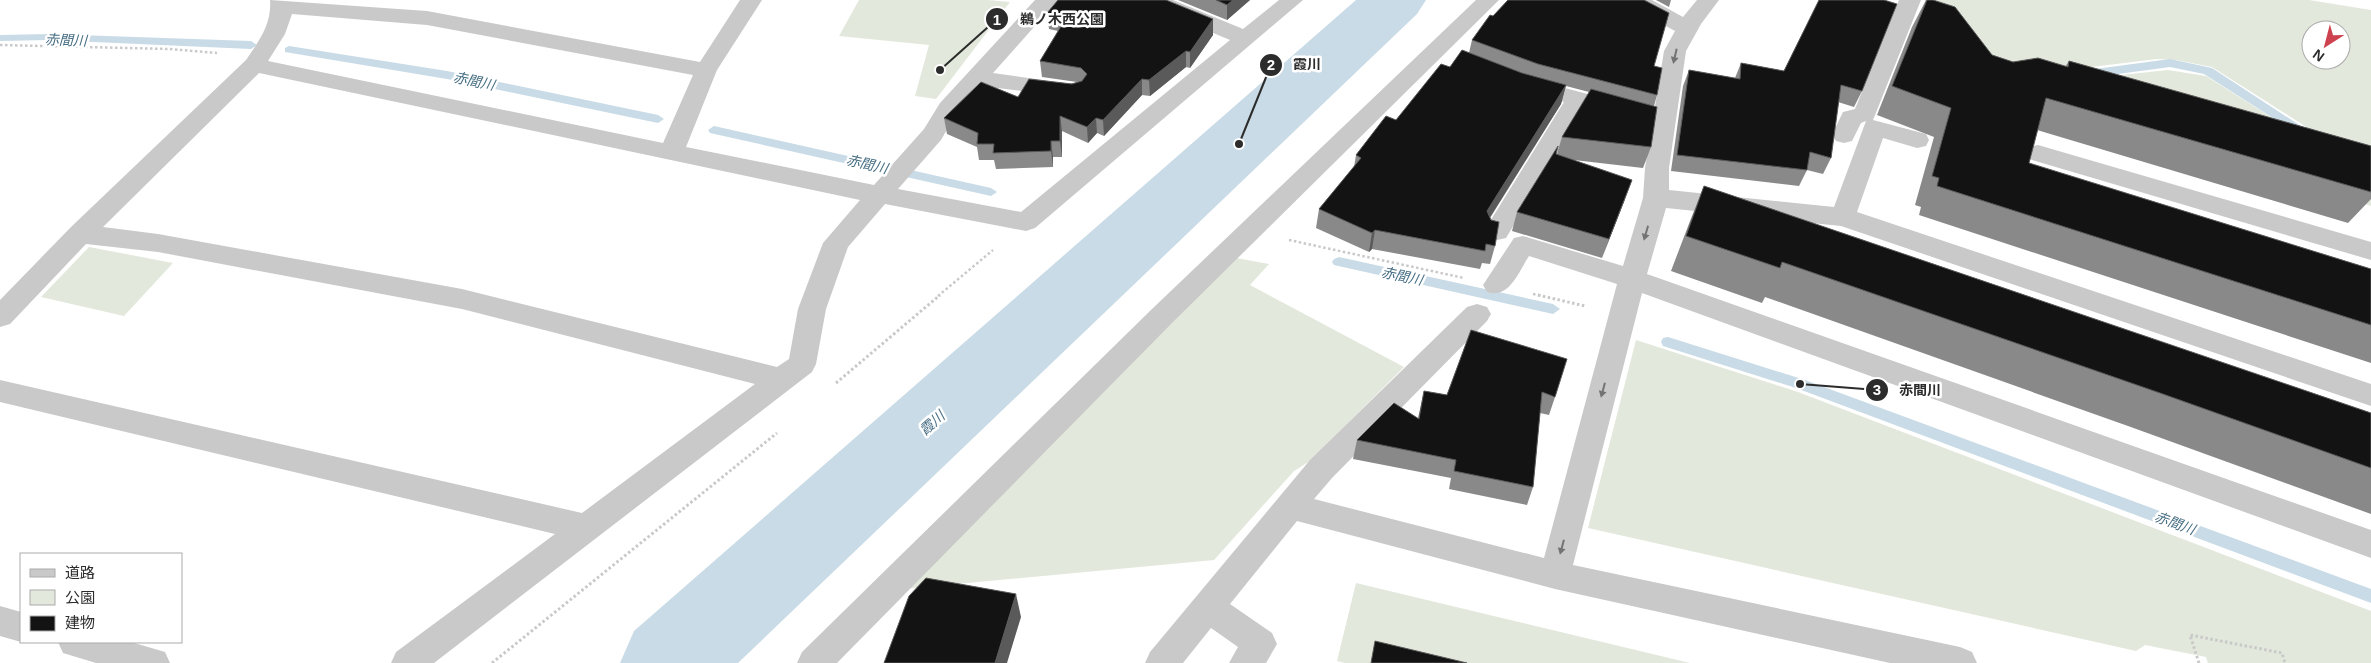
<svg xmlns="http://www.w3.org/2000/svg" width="2371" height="663" viewBox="0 0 2371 663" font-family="Helvetica,'Noto Sans JP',sans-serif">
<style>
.green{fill:#e2e8db;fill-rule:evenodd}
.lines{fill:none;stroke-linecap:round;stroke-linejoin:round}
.stream{fill:#c9dbe6;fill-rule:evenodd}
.river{fill:#c9dbe6;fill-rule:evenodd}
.path-far1{stroke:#c9c9c9;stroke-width:2.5;stroke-dasharray:2.5 2.5;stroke-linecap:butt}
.path{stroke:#c9c9c9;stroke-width:3;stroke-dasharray:2.5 2.5;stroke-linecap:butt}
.minor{fill:#c9c9c9;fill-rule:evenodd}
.wall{fill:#898989}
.shaded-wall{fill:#5a5a5a}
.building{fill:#131313;stroke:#5a5a5a}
.oneway{fill:#737373}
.labels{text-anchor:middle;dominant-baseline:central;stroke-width:5;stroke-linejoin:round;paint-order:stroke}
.water-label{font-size:14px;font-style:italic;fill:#456d83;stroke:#fff}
.leader{fill:none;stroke:#2c2c2c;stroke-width:2}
.callout-dot{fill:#2c2c2c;stroke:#fff;stroke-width:2}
.mark-label{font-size:15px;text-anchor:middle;font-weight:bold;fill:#fff}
.callout-label{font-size:14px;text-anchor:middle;font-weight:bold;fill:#2c2c2c;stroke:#fff;stroke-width:5;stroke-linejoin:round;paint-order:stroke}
</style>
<rect width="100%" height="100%" fill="#fff"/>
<!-- green -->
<path class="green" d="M859,0H988L1010,2L936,99L915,96L929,45L839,36Z
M1925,0H2309L2371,10V168L2212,67L2176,60L2157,59L1984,80ZM2311,30H2341V60H2311Z
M2168,70L2206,76L2371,180V206L2355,201L2094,78Z
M89,247L173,263L124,316L41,297Z
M1236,258L1269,264L1250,285L1404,367L1310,461L1294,471L1214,560L903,589Z
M1636,340L1798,392L2371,611V663H2208L2206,657L2145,645L2136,651L1588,528Z
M1356,583L1690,663H1345L1337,661Z"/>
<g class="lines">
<!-- stream -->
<path class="stream" d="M49,34L251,41L257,45L251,49L49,40L0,41V35Z
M289,46L447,71L658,115L664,119L658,123L447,79L285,52V48Z
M2170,59L2212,68L2310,132L2304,136L2300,135L2204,74L2170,67L2088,78L2082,74L2088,70Z
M714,126L991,188L997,192L991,196L710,133L708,130Z
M1339,257L1553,304L1560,309L1553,314L1334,265L1332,262L1334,259Z
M1668,337L1805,380L2371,589V603L1796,388L1663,346L1661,342L1663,338Z"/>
<!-- river -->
<path class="river" d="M1356,0H1426L1417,14L738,663H620L634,631Z"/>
<!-- path-far1 -->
<path class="path-far1" d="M0,45L169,49L217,53
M1289,240L1464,278
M1533,294L1543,296
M938,296L993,250"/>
<!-- path -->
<path class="path" d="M1538,295L1585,306
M836,383L940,295
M492,663L777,433
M2199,663L2190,635L2282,653L2285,663"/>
<!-- minor -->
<path class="minor" d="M270,0L427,11L700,62L740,0H762L717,70L686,147L874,185L924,129L940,103L1035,0H1058L993,73L1071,84L1075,89L1071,94L1063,96L981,86L957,112L941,140L898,189L1021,212L1230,40L1146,5L1143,0H1173L1243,29L1279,0H1303L1035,228L1026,231L885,204L848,247L826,309L816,364L812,372L434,663H391L396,652L555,534L0,402V380L582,513L755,384L462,309L158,252L86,244L10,324L0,327V300L71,227L246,60C259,41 272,24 270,0ZM292,14L427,25L693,75L663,143L268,61L285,34ZM259,73L860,200L823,243L798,309L789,359L777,367L462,289L158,234L103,227Z
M1476,0H1499L1172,323L837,663H797L802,652L1152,309Z
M1625,0H1652L1683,17L1697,0H1719L1701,24L1686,51L1669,168V190L1834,207L1866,121L1861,123L1852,141L1844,143L1836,141L1832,135L1843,112L1855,109L1899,0H1921L1873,120L1926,134L1929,140L1926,146L1917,148L1883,138L1857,212L2371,384V406L1841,226L1666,208L1647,274L2371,530V558L1642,293L1573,565L1960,647L1972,652L1977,663H1890L1555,589L1297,521L1230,604L1272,633L1277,644L1266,663H1229L1238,647L1211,628L1183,663H1145L1150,652L1310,460L1467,307L1477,304L1487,307L1491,314L1487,321L1332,478L1314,499L1544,558L1617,284L1529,256C1518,273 1509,299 1487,292L1483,285L1514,238L1523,236L1623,266L1643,198L1645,168L1664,51L1675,31L1628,5Z
M1527,78L1629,105L1633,110L1629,115L1621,118L1584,108L1506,238L1497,240L1488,238L1484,231L1564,102L1519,90L1515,85L1519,80Z
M2038,145L2371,242V260L2029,159L2026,153L2029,147Z
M0,606L21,612V642L0,636Z
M58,642H131L165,652L170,663H96L63,653Z"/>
</g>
<!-- wall -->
<path class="wall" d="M1178,0H1250L1227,20Z
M1656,0H1671L1669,7Z
M1819,0L1862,91L1854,107L1838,102L1831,158L1823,174L1807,170L1799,186L1671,171L1683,86L1689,70L1735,78L1741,63L1784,71Z
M1926,0L1992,55L2013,62L2065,67L2069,61L2371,146V199L2348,223L2037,130L2029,163L2371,269V363L1919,215L1921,207L1915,205L1934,137L1877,115L1912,27Z
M1047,13L1213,19V35L1190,68L1186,67L1150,96L1142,95L1104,136L1097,133L1088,143L1062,131V157H1053V167L996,169L994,160H979L977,147L947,134L944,118L1018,97L1077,82L1042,77L1040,61L1058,31L1049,29Z
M1472,40L1654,66L1657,95L1654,106L1651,147L1643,168L1574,160L1625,199L1602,258L1512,231L1517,212L1556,154H1557L1562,137L1589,92L1566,86L1561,104L1490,218L1495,246L1490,264L1482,263L1480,269L1372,249L1369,252L1316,228L1319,209L1354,167L1356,155L1396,120L1450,67L1469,53Z
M1704,186L2371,413V514L2128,426L1765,297L1762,303L1671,271L1690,221Z
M1471,330L1555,397L1549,415L1540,413L1533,487L1527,505L1449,489L1451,478L1353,459L1357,440L1418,418L1424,391L1447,395Z"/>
<!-- shaded-wall -->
<path class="shaded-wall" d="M1233,0H1250L1227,20V5Z
M1213,19V35L1190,68V52Z
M1186,51V67L1150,96L1149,80Z
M1142,79V95L1104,136L1103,120Z
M1566,85L1561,104L1482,230L1487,211Z
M1060,116L1062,131V157L1060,141Z
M1096,118L1097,133L1088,143L1087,127Z
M1051,141L1053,157V167L1051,151Z
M1632,180L1625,199L1602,258L1609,239Z
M1375,230L1372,249L1369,252L1372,233Z
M1016,594L1021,617L1007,663H995Z"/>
<!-- building -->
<path class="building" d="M1058,0H1166L1213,19L1190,52L1186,51L1149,80L1142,79L1103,120L1096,118L1087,127L1060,116V141H1051V151L993,153L994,144H977L978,133L944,118L981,82L1018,97L1029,79L1072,84L1082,81L1087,74L1081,68L1040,61L1063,23L1060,22L1063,18L1047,13Z
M1216,0H1233L1227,5Z
M1508,0H1644L1669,13L1654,66L1662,68L1657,95L1538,64L1472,40L1490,15L1493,16Z
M1819,0H1884L1897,4L1862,91L1841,85L1831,158L1810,152L1807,170L1677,155L1689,70L1740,79L1741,63L1784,71Z
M1927,0H1933L1955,7L1992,55L2013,62L2038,58L2068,67L2069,61L2371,146V192L2046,98L2029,163L2371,269V325L1937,186L1939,178L1932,176L1951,108L1892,86Z
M1462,50L1522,73L1566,85L1487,211L1491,220L1499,222L1495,246L1486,244L1485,251L1375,230L1372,233L1319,209L1361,158L1356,155L1386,116L1396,120L1441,64L1450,67Z
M1591,89L1657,107L1651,147L1562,137Z
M1558,146L1556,154L1632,180L1609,239L1517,212Z
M1704,186L2371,413V468L2160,393L1782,262L1780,268L1686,236Z
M1471,330L1567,359L1555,397L1542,392L1533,487L1454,471L1456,460L1357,440L1394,403L1419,419L1424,391L1447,395Z
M926,578L1016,594L995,663H884L909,596Z
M1375,641L1467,663H1371Z"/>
<!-- one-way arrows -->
<defs><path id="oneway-solid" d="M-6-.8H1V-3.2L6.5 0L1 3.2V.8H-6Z" transform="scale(1.25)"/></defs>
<g class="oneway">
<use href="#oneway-solid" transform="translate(1675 56) rotate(103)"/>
<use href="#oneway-solid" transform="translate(1646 233) rotate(106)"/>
<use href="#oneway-solid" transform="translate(1603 390) rotate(105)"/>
<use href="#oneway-solid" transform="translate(1562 547) rotate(105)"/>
</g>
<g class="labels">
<!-- water labels -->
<g class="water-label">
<text transform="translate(66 40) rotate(2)">赤間川</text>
<text transform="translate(474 81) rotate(12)">赤間川</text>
<text transform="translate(867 164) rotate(13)">赤間川</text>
<text transform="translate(1402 276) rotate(12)">赤間川</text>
<text transform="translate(932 423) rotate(-42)">霞川</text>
<text transform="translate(2175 523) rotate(20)">赤間川</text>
</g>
</g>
<!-- callouts -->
<path class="leader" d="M940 70L997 19M1239 144L1271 65M1800 384L1877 390"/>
<g class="callout-dot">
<circle cx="940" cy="70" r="5"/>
<circle cx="1239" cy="144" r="5"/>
<circle cx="1800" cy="384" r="5"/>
<circle cx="997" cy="19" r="12"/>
<circle cx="1271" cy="65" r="12"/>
<circle cx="1877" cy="390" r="12"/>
</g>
<g class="mark-label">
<text x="997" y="25">1</text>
<text x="1271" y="70">2</text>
<text x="1877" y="395">3</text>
</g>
<g class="callout-label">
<text x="1062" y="24">鵜ノ木西公園</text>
<text x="1307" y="69">霞川</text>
<text x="1920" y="395">赤間川</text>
</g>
<!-- legend -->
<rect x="20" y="553" width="162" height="90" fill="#ffffff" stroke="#ababab"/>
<rect x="30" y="569" width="25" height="8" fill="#c9c9c9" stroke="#ababab"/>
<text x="65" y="578" font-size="15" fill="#2c2c2c">道路</text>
<rect x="30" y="590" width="25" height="15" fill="#e2e8db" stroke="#ababab"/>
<text x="65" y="603" font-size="15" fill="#2c2c2c">公園</text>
<rect x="30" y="616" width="25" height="15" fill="#131313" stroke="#ababab"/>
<text x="65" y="628" font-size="15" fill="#2c2c2c">建物</text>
<!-- north arrow -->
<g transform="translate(2326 45) rotate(216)"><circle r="24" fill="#ffffff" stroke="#ababab"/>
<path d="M0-4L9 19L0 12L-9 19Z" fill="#ce4250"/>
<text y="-8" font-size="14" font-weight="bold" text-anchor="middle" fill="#2c2c2c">N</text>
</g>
</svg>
